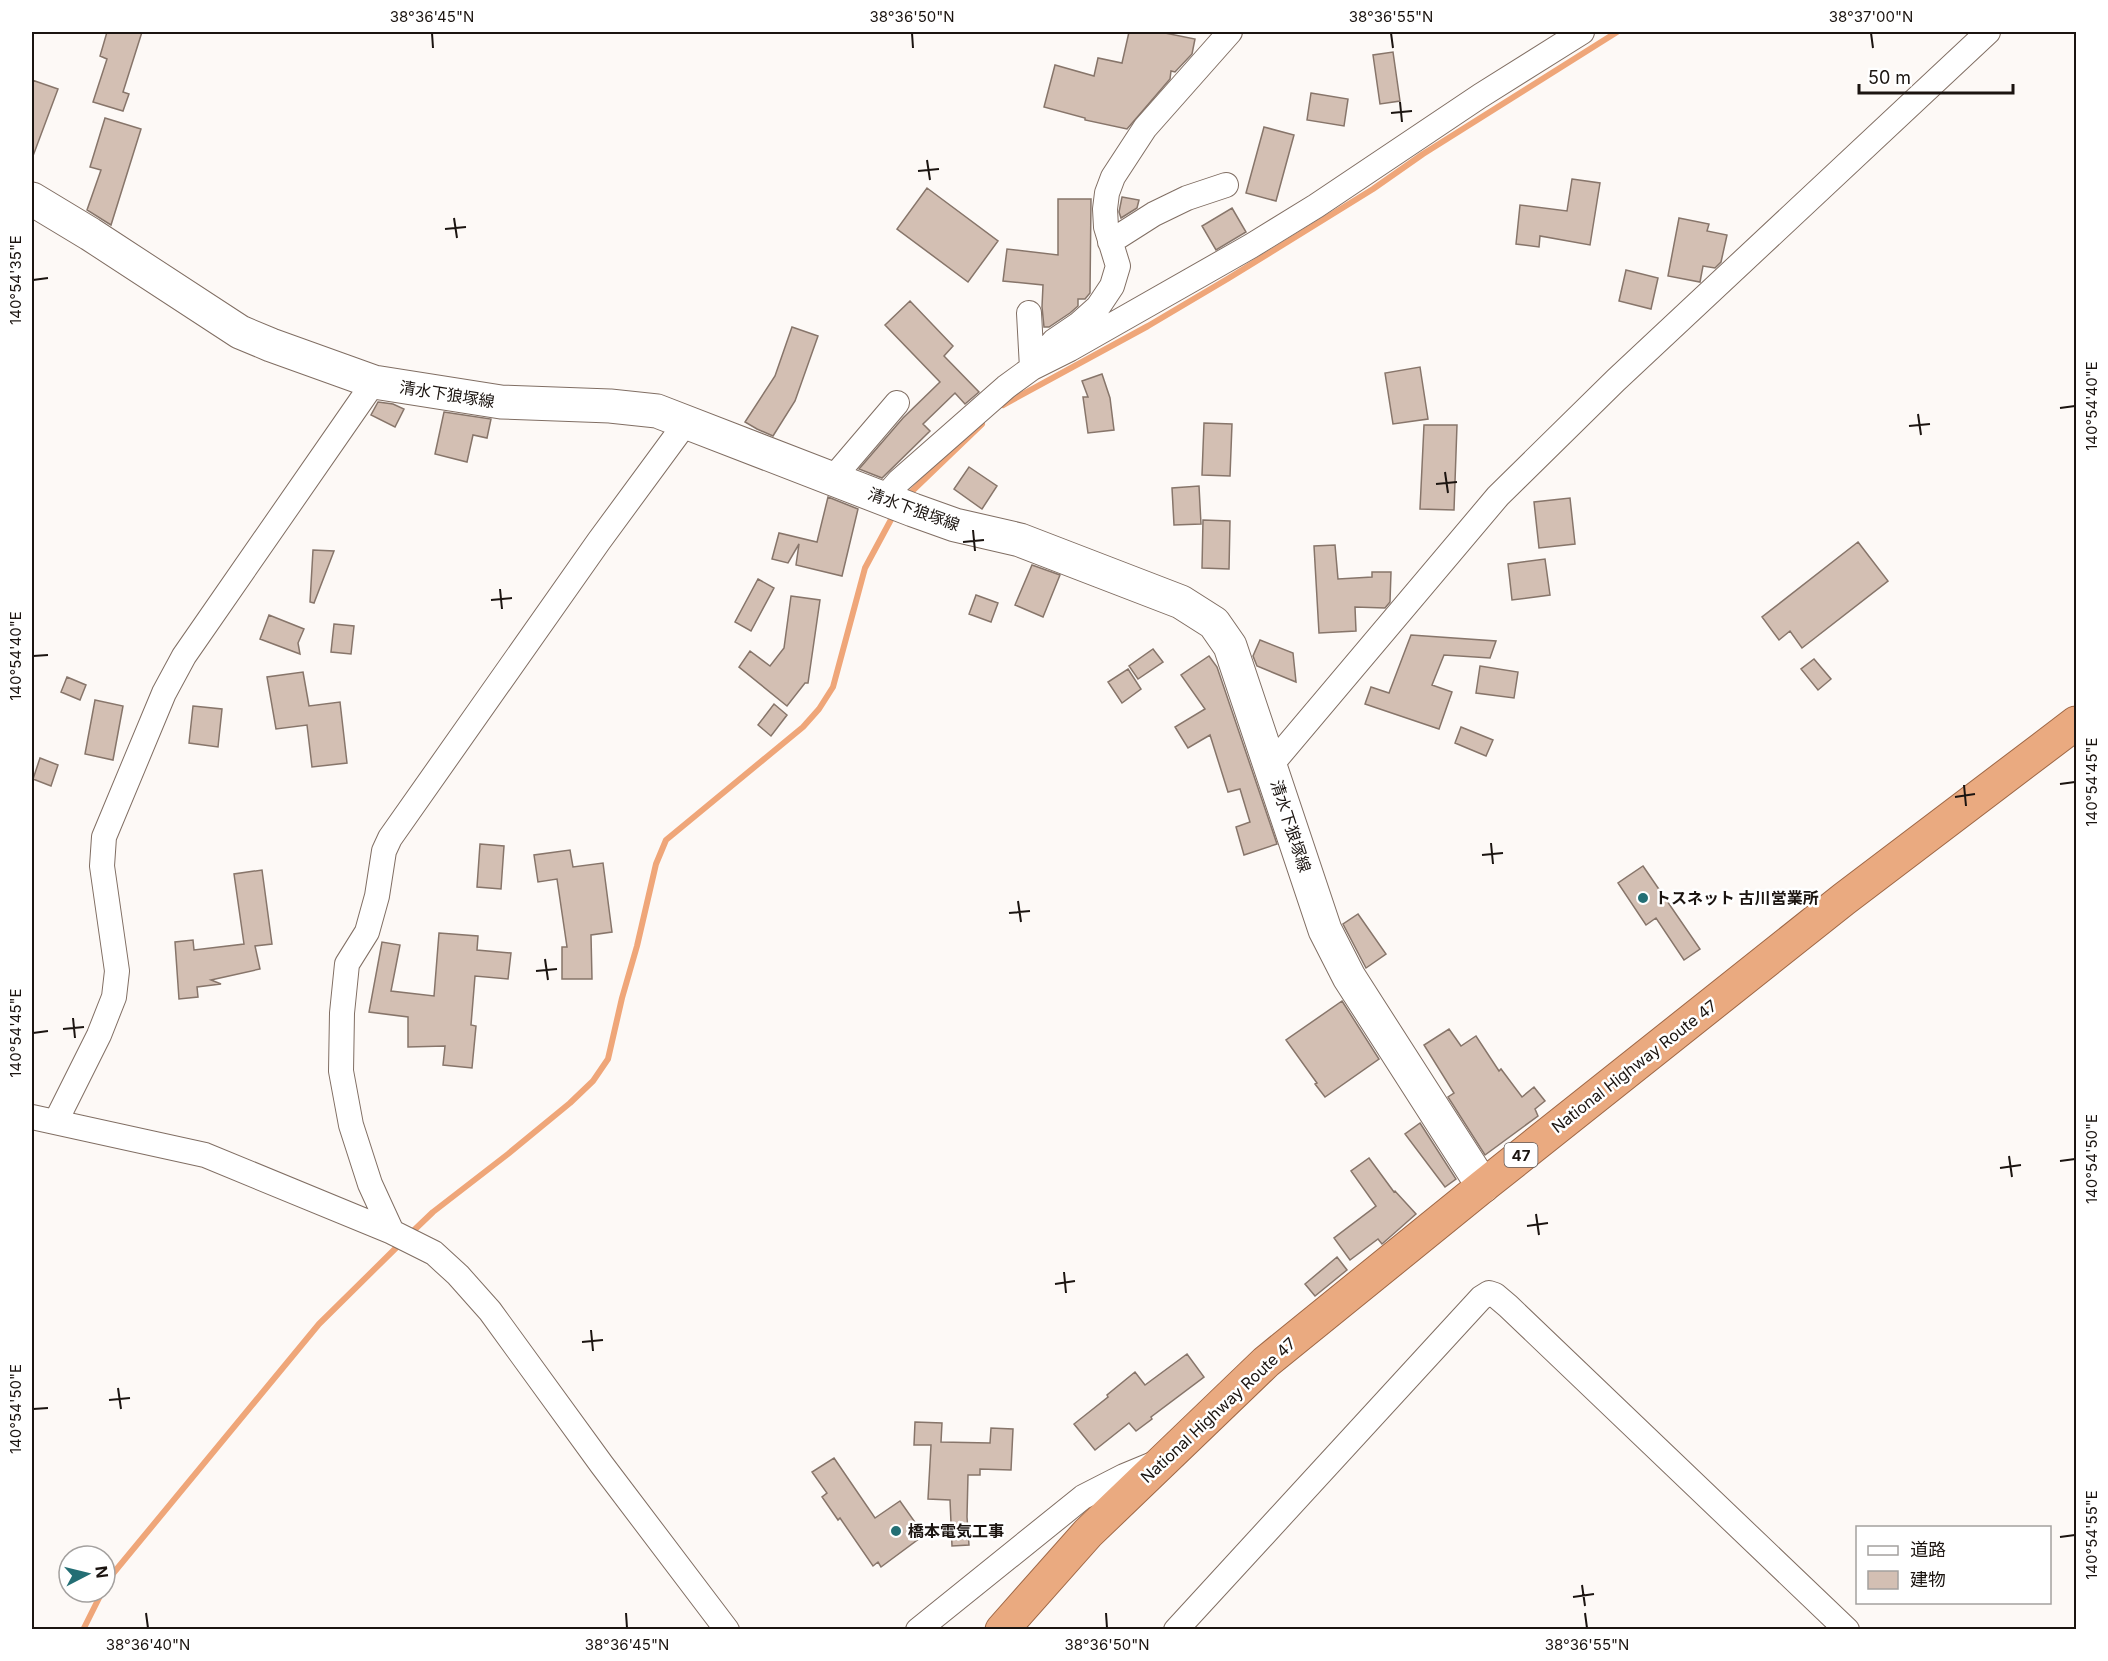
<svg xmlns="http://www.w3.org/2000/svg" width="2108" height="1661" viewBox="0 0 2108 1661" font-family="Inter,'Noto Sans JP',sans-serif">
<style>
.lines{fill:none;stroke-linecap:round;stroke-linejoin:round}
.stream{stroke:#efa679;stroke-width:6}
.building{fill:#d3bfb3;stroke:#87756a;stroke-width:1.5}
.minor-casing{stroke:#806e63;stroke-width:26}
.secondary-casing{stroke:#806e63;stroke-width:35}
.trunk-casing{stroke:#9e6745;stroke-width:35}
.minor{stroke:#fff;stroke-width:24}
.secondary{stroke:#fff;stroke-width:33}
.trunk{stroke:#eaaa80;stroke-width:33}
.ticks{fill:none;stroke:#1b1410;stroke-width:2}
.poi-dot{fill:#236e74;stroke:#fff;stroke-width:2}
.labels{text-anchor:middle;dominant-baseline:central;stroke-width:5;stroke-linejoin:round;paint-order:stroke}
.shield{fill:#fff;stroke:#5f5a58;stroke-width:1.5}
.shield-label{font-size:15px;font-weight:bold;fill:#1b1410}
.street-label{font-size:16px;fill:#1b1410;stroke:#fff}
.poi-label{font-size:16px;font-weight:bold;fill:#1b1410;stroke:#fff;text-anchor:start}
.neatline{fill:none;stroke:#1b1410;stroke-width:2}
.ticks-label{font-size:15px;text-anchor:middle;fill:#1b1410}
</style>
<rect width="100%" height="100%" fill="#fdf9f6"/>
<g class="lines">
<!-- stream -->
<path class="stream" d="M1003,405L1148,326L1229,278L1373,189L1423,154L1617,32
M907,496L982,424
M410,1234L433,1212L508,1154L570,1103L593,1081L608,1059L622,998L637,946L656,864L666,840L803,727L819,709L833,687L865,568L894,514
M105,1587L111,1576L319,1324L401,1243
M83,1630L102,1592"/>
</g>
<!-- building -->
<path class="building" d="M107,32H142L123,92L129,94L123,111L93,102L107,59L100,56Z
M1129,32H1160L1195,39L1192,54L1175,72L1171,71L1170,79L1127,129L1085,120V118L1044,107L1055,65L1094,76L1098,58L1122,63Z
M1393,52L1400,101L1380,104L1373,55Z
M32,80L58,89L33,156L32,155Z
M1311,93L1348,99L1344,126L1307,120Z
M105,118L141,129L111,225L87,210L101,170L90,167Z
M1264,127L1294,135L1276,201L1246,193Z
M1572,179L1600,183L1590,245L1540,236L1539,247L1516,244L1520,205L1567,211Z
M927,188L998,241L968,282L897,229Z
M1122,197L1139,200L1137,208L1121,218L1119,212Z
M1058,199H1091L1090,293L1085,299H1078V306L1070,313L1049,327H1044L1042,307L1043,285L1003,281L1007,249L1058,255Z
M1232,208L1246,232L1216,250L1202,226Z
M1679,218L1709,224L1707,231L1727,235L1721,262L1715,268L1703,266L1700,282L1668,276Z
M1626,270L1658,278L1651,309L1619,301Z
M910,301L953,346L944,356L979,392L965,404L955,393L923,424L930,431L882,478L859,469L903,418L940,382L885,325Z
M792,327L818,336L795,401L773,436L757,429L745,422L775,376Z
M1420,367L1428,419L1393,424L1385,373Z
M1102,374L1110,398L1114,430L1088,433L1083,397H1088L1082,381Z
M378,402L393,404L404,409L395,427L371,415Z
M444,412L491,419L487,438L473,435L467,462L435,454Z
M1204,423L1232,424L1230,476L1202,475Z
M1424,425H1457L1454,510L1420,509Z
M969,467L997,486L982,509L954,489Z
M1199,486L1201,524L1174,525L1172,488Z
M828,497L858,509L842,576L796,565L799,544L788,563L772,559L779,533L817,542Z
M1570,498L1575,544L1539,548L1534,502Z
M1203,520L1230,521L1229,569L1202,568Z
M1858,542L1888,581L1802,648L1790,631L1779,640L1762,617Z
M1335,545L1338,579L1372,577V572H1391L1390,602L1385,608L1355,607L1356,631L1319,633L1314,546Z
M313,550L334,551L314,603L310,602Z
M1545,559L1550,595L1512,600L1508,564Z
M1032,565L1060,575L1043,617L1015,605Z
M758,579L774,588L751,631L735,622Z
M976,595L998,603L991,622L969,614Z
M791,596L820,600L808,683H805L787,706L739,667L750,651L770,666L784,648Z
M269,615L304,629L298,643L300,654L260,639Z
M334,624L354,626L351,654L331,652Z
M1411,635L1496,641L1490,658L1444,655L1432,685L1452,692L1439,729L1365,704L1371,687L1389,693Z
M1260,640L1293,653L1296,682L1257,666L1253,656Z
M1153,649L1163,662L1138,679L1129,666Z
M1209,656L1217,667L1277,844L1244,855L1236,827L1250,822L1240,789L1228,792L1210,735L1188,748L1175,727L1205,709L1181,675Z
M1814,659L1831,679L1818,690L1801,669Z
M1480,666L1518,672L1514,698L1476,693Z
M1128,669L1141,689L1122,703L1108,682Z
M303,672L309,706L340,702L347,763L312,767L307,725L276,729L267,677Z
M67,677L86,685L80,700L61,692Z
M95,700L123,706L113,760L85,754Z
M774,704L787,715L771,736L758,725Z
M193,706L222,709L218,747L189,743Z
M1461,727L1493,740L1486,756L1455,743Z
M40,758L58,765L51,786L33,779Z
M480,844L504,846L501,889L477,887Z
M570,850L573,867L603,863L612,932L591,935L592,979H562V947H567L557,879L538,882L534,855Z
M1643,866L1700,949L1684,960L1656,918L1646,925L1618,883Z
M262,870L272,944L255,946L260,969L211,980L221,984L197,987L198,997L179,999L175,942L193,940L194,950L244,944L234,874Z
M1358,914L1386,954L1366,968L1343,924Z
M439,933L478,936L477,950L511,953L508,979L475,976L471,1025L476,1026L472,1068L443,1065L445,1046L408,1047V1017L369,1012L382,942L400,945L391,991L434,996Z
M1342,1001L1379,1059L1325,1097L1315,1084L1317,1083L1286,1040Z
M1449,1029L1461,1046L1476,1036L1499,1071L1501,1069L1522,1097L1534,1087L1545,1101L1535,1109L1538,1116L1485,1155L1448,1097L1454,1093L1424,1045Z
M1420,1123L1456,1179L1445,1187L1405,1134Z
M1369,1158L1394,1192L1395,1191L1416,1214L1382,1244L1378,1239L1350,1260L1334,1238L1376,1206L1351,1171Z
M1337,1257L1347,1270L1315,1296L1305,1284Z
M1187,1354L1204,1377L1151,1417L1152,1419L1136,1431L1129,1423L1095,1450L1074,1424L1108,1397L1107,1395L1135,1372L1145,1385Z
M915,1422L942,1423L941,1442L990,1443L991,1428L1013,1429L1011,1470L980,1469V1475H968L967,1517L969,1545L952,1546L950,1500L928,1499L931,1445H914Z
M834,1458L875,1518L900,1501L924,1535L881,1567L878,1562L873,1566L840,1518L838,1520L822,1497L827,1493L812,1472Z"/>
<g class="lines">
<defs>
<path id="minor" d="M1110,242L1154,214L1187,198L1226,185
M1029,313L1032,368
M1048,348L1054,341L1079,324L1098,307L1112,286L1118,266L1106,227L1105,209L1107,193L1113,177L1145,128L1230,32
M833,478L897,403
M884,498L899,481L1006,387L1032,368L1070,349L1251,246L1316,206L1480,96L1582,32
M1271,765L1498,496L1616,380L1988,32
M32,1117L205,1155L392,1232L434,1253L458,1275L490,1311L602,1465L727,1630
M56,1121L99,1035L114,997L117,971L102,866L104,837L164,693L184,656L374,382
M392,1232L370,1184L351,1125L341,1071L342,1013L347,964L367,932L377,896L384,851L390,838L599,541L685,424
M918,1630L1083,1497L1124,1476L1153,1464
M1176,1630L1481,1298L1489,1293L1495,1295L1508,1306L1847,1630"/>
<path id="secondary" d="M32,199L90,234L240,332L271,345L374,382L501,402L610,406L657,411L913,510L955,525L1020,540L1181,602L1214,623L1230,646L1325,930L1349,977L1483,1186"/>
<path id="trunk" d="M1002,1630L1088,1533L1266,1362L1483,1186L1844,899L2076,723"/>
</defs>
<!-- minor casing -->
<use href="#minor" class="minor-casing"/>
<!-- secondary casing -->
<use href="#secondary" class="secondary-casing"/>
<!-- trunk casing -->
<use href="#trunk" class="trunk-casing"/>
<!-- minor -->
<use href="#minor" class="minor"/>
<!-- secondary -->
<use href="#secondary" class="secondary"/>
<!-- trunk -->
<use href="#trunk" class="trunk"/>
</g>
<!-- ticks -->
<path class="ticks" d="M432,33L433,48M912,33L913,48M1391,33L1393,48M1871,33L1873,48M1400,102L1402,122M1391,113L1412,111M927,160L930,180M918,171L939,169M454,218L457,238M445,229L466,227M33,280L48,278M2060,408L2075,406M1918,414L1921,435M1909,426L1930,424M1445,472L1448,493M1436,484L1457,482M973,530L975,551M963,542L984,540M500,589L502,609M491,600L512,598M33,656L48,655M2060,784L2075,782M1964,785L1966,806M1955,797L1975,794M1491,843L1493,864M1482,855L1503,853M1018,901L1021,922M1009,913L1030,911M545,959L548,980M536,971L557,969M73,1018L75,1038M63,1029L84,1027M33,1033L48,1031M2009,1156L2012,1177M2060,1161L2075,1159M2000,1168L2021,1165M1536,1214L1539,1235M1527,1226L1548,1223M1064,1272L1066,1293M1055,1284L1075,1281M591,1330L593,1351M582,1342L603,1340M118,1388L121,1409M109,1400L130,1398M33,1409L48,1408M2060,1537L2075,1535M1582,1585L1585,1606M1573,1597L1594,1594M146,1613L148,1628M626,1613L627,1628M1106,1613L1107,1628M1585,1613L1587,1628"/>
<!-- markers -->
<g class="poi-dot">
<circle cx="1643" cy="898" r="6"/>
<circle cx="896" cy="1531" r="6"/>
</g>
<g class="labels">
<!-- shield labels -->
<rect class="shield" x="1504.5" y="1143" width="33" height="24" rx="4.5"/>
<g class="shield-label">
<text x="1521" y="1155">47</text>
</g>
<!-- street labels -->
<g class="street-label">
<text transform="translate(447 394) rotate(9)">清水下狼塚線</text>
<text transform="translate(914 509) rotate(20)">清水下狼塚線</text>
<text transform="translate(1291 826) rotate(72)">清水下狼塚線</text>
<text transform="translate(1634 1066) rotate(-38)">National Highway Route 47</text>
<text transform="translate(1218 1410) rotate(-43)">National Highway Route 47</text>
</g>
<!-- poi labels -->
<g class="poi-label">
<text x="1655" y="898">トスネット 古川営業所</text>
<text x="908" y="1531">橋本電気工事</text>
</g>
</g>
<!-- border -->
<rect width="2108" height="1661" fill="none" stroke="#ffffff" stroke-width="66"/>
<!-- legend -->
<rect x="1856" y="1526" width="195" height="78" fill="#ffffff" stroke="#a4a19f" stroke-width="1.5"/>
<rect x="1868" y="1546" width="30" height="9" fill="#ffffff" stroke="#a4a19f" stroke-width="1.5"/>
<text x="1910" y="1556" font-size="18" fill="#1b1410">道路</text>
<rect x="1868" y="1571" width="30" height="18" fill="#d3bfb3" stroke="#a4a19f" stroke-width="1.5"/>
<text x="1910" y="1586" font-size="18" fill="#1b1410">建物</text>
<!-- north arrow -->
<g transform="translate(87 1574) rotate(83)"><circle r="28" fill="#ffffff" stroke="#a4a19f" stroke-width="1.5"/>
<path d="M0-4.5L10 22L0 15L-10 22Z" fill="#236e74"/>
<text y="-9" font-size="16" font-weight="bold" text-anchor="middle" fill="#1b1410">N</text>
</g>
<!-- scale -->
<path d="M1859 84v9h154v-9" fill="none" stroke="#1b1410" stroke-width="3"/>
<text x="1868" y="84" font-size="18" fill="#1b1410" stroke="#ffffff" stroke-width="4.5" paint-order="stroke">50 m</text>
<rect x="33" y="33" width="2042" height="1595" class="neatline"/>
<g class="ticks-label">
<text x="432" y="22">38°36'45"N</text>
<text x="912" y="22">38°36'50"N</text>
<text x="1391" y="22">38°36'55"N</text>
<text x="1871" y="22">38°37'00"N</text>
<text transform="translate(16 280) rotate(-90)" y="5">140°54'35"E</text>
<text transform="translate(2092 406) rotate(-90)" y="5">140°54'40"E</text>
<text transform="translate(16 656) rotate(-90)" y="5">140°54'40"E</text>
<text transform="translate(2092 782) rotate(-90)" y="5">140°54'45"E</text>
<text transform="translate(16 1033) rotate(-90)" y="5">140°54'45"E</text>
<text transform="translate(2092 1159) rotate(-90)" y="5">140°54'50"E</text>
<text transform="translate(16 1409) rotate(-90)" y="5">140°54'50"E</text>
<text transform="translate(2092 1535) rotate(-90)" y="5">140°54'55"E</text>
<text x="148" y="1650">38°36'40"N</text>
<text x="627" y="1650">38°36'45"N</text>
<text x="1107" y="1650">38°36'50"N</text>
<text x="1587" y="1650">38°36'55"N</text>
</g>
</svg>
